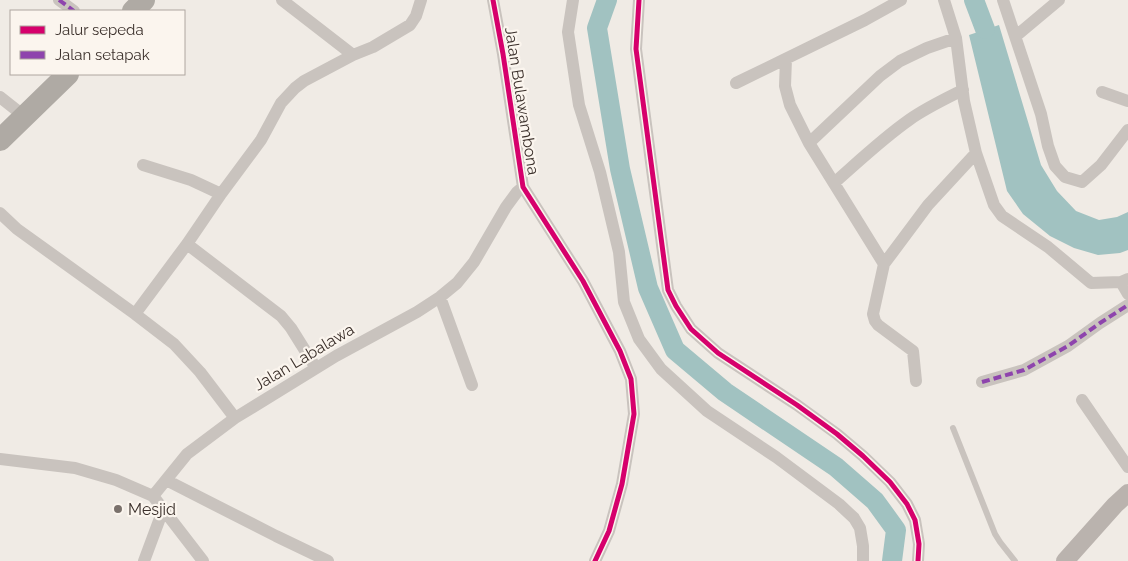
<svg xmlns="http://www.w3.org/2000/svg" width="1128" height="561" viewBox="0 0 1128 561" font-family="Raleway,sans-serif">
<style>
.water{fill:#a1c2c1}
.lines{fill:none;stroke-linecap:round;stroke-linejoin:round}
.river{stroke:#a1c2c1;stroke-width:20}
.lane{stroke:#c9c3be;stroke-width:6}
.street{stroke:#c9c3be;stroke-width:12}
.secondary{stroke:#bab3ae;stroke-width:18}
.highway{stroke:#afaaa4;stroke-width:22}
.quiet{stroke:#8e44ad;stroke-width:4;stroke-dasharray:8 4;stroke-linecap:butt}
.cycleway-casing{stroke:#fbf5ee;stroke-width:8}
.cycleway{stroke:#d6006c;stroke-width:5}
.poi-dot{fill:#7a716c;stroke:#fbf5ee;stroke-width:2}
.labels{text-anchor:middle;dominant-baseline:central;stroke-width:4.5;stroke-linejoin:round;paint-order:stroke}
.street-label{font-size:16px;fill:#3b302b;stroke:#fbf5ee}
.poi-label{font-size:16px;fill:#3b302b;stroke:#fbf5ee;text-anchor:start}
</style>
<rect width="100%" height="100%" fill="#f0ebe5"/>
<!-- water -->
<path class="water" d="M999,25L1041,165L1057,191L1076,211L1099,220L1117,217L1128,212V250L1120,253L1098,255L1074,248L1050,236L1023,214L1007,191L969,35Z"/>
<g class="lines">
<!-- river -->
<path class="river" d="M607,0L597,28L620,169L648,288L675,350L725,392L836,467L875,501L896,530L892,561
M974,0L985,29"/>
<!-- lane -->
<path class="lane" d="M953,428L995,534L1000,542L1015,561"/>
<!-- street -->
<path class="street" d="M59,0L74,11
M282,0L353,55
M493,0L503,54L523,187L583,281L620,351L631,379L634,414L622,484L609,531L595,561
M573,0L568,32L579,105L600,172L619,252L624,302L639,339L661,369L707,411L776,457L839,504L854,518L860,528L863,546V561
M639,0L636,49L668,290L676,306L691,329L718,353L797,405L837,434L863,456L890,482L907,504L915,520L919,544L918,561
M944,0L956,38L964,101L976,153L994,205L1002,216L1048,247L1091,283L1121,282L1128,279
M1003,0L1041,114L1048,146L1055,166L1065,177L1082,182L1101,165L1128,130
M1016,36L1059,0
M786,59L785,86L790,105L809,143L884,264
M736,83L865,20L901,0
M1102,92L1128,101
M0,97L24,116
M809,143L880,76L900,61L927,48L956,38
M143,165L191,180L221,194
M834,183C858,162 882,139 909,120C926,108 945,99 963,90
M0,213L17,229L135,314L174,344L200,372L235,418
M187,244L281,316L291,328L316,368
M1121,282L1128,294
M440,297L472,385
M135,314L187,244L221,194L261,140L281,103L295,88L304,81L353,55L373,47L410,25L416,16L421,0
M916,381L913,351L878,325L875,321L873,314L884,264L928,205L976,153
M982,382L1024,370L1068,346L1100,323L1128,305
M1082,400L1128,467
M0,459L75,468L116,480L153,496L203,561
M166,480L276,536L328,561
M153,496L187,454L235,418L336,356L417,312L440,297L457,283L474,262L506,207L517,192L523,187
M144,561L163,510"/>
<!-- secondary -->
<path class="secondary" d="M1065,561L1115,505L1128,493"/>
<!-- highway -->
<path class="highway" d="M133,11L144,0
M0,140L68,74"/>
<!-- quiet -->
<path class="quiet" d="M59,0L74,11
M982,382L1024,370L1068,346L1100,323L1128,305"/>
<defs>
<path id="cycleway" d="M493,0L503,54L523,187L583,281L620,351L631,379L634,414L622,484L609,531L595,561
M639,0L636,49L668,290L676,306L691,329L718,353L797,405L837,434L863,456L890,482L907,504L915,520L919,544L918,561"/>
</defs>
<!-- cycleway casing -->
<use href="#cycleway" class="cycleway-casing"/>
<!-- cycleway -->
<use href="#cycleway" class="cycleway"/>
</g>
<!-- markers -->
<circle class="poi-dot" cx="118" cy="509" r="5"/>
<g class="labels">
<!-- street labels -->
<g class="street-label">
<text transform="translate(522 101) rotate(81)">Jalan Bulawambona</text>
<text transform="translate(304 357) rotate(-31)">Jalan Labalawa</text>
</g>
<!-- poi labels -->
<g class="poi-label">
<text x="128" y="509">Mesjid</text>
</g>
</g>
<!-- legend -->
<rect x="10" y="10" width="175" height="65" fill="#fbf5ee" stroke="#aea6a0"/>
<rect x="20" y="26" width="25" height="8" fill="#d6006c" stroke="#aea6a0"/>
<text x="55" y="35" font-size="15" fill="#3b302b">Jalur sepeda</text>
<rect x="20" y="51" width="25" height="8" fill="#8e44ad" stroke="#aea6a0"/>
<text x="55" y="60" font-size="15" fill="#3b302b">Jalan setapak</text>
</svg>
